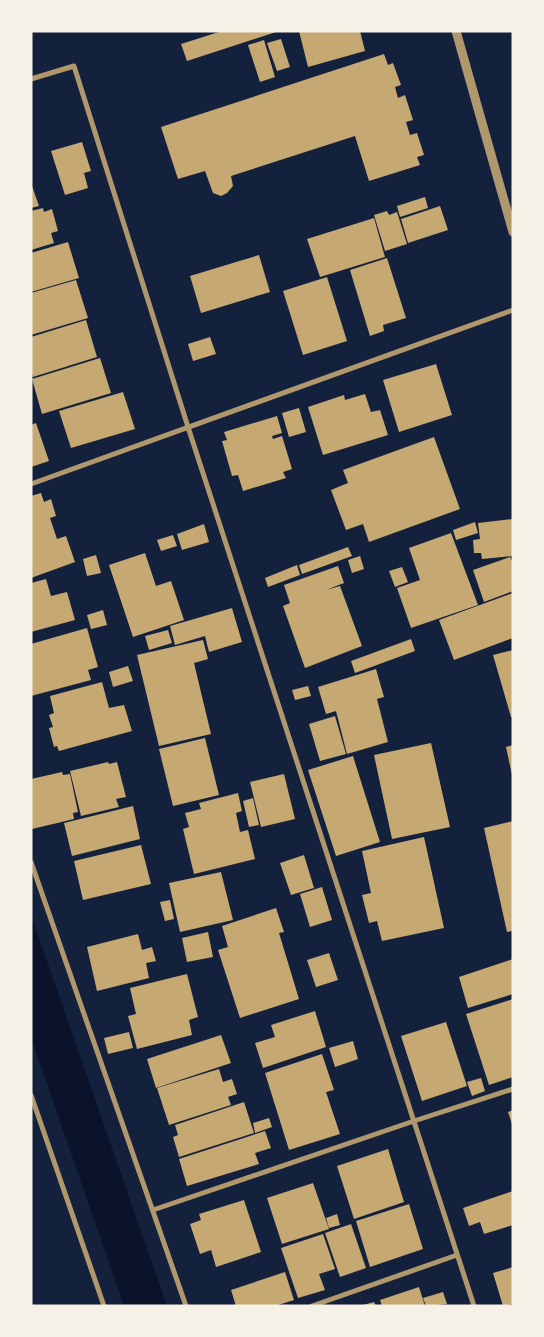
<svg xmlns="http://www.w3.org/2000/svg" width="544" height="1337" viewBox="0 0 544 1337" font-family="'IBM Plex Serif',serif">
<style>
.water{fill:#0b132b}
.building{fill:#c6a872}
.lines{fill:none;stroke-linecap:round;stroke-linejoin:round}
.minor{stroke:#b1986c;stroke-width:5}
.tertiary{stroke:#b1986c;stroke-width:9}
</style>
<rect width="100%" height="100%" fill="#14213d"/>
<!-- water -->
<path class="water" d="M31,915L167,1306H124L31,1038Z"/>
<!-- building -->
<path class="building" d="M222,31H276V32L187,61L181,44Z
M299,31H360L365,51L308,67Z
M281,39L290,67L277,71L267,43Z
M264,40L275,77L260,82L248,45Z
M384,54L388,65L393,63L401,85L395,87L398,98L405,95L413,120L406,122L410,135L417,133L424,155L417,157L420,165L369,181L355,136L231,176L233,186L227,193L221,196L213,193L205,171L178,179L161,127Z
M82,142L91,171L84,173L88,188L65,195L51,151Z
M31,183L39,206L31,208Z
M425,197L428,208L400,217L397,206Z
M440,206L448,230L408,243L401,219Z
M43,208L44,212L52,209L58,231L51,233L54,243L31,250V211Z
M387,211L389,215L397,212L407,244L385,251L374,215Z
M374,218L385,257L320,277L307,239Z
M68,242L79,278L31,292V253Z
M259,255L270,292L201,313L190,276Z
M387,258L406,318L383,325L384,331L370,336L350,270Z
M327,277L347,341L303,355L283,291Z
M76,280L88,318L31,335V293Z
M86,320L97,357L33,377L31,371V337Z
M210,337L216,354L193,361L188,344Z
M100,358L111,393L42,414L32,379Z
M436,364L452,415L399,432L383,380Z
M123,392L135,429L71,448L59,411Z
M365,394L371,412L380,410L388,435L323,455L308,407L344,395L345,400Z
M299,408L306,432L289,437L282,413Z
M277,416L282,433L272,436L273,439L282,436L292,469L283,472L286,478L243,491L238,475L232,476L222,441L227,440L224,432Z
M36,423L49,461L31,467V425Z
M434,437L460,509L369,542L363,524L346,530L331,490L348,483L343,470Z
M41,493L44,502L51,499L56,516L50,518L57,539L66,536L75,562L31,578V496Z
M513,519V556L482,559L481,553H474L473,540L480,539L478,523Z
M475,522L478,533L456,540L453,530Z
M204,524L209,542L182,550L177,534Z
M451,533L478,605L411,628L397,588L420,580L409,548Z
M173,535L177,546L161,551L157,540Z
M348,547L352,556L302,574L299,565Z
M145,553L156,586L171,581L184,620L133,637L109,565Z
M96,555L101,573L87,576L83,559Z
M360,556L364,569L352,573L348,560Z
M510,557L513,563V591L484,602L473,570Z
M297,565L300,575L268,587L265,578Z
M338,566L344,583L326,590L340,586L362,646L305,668L283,606L290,603L284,585Z
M402,567L408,582L395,587L389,571Z
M46,579L51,596L67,592L75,620L31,632V583Z
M513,593V638L454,660L439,620Z
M232,608L242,642L209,652L205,636L175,645L170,626Z
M103,610L107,625L91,629L87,615Z
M87,628L98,667L88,670L91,680L31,696V644Z
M168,630L172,643L149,650L145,636Z
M411,639L415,651L355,673L351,661Z
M203,640L208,659L194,663L211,734L159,746L137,655Z
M513,650V717H511L493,655Z
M128,666L133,681L113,687L109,672Z
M376,669L384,697L377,699L388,742L347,754L336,711L326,714L318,687Z
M102,682L109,708L124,705L132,731L59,751L57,746L54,747L49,728L53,727L49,715L54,713L50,696Z
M308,686L311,696L295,700L292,690Z
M335,716L346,754L320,761L309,724Z
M205,738L219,795L173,806L159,749Z
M431,743L450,827L392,839L374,755Z
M513,745V775H512L506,747Z
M353,756L380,842L336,856L308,770Z
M108,762L109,764L117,762L126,797L116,799L119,807L81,816L70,771Z
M62,772L63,775L70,774L78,812L73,813L74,819L32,829L31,779Z
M284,774L295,819L261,827L250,782Z
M238,793L242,811L236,813L240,832L248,830L255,859L194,874L183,829L189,827L185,813L201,809L199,803Z
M253,798L259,825L249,827L243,801Z
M133,806L140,839L72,856L64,823Z
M513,821V931L507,932L484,828Z
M424,837L444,928L382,941L377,921L369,923L362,895L371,893L362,851Z
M141,845L151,884L83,900L74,861Z
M304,855L314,888L291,895L280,863Z
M221,872L233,920L180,932L169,883Z
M322,887L332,920L310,927L300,894Z
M170,900L174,919L165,921L160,902Z
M276,908L284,932L279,933L299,999L240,1018L218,950L228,947L222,926Z
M208,932L213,957L187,962L182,938Z
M138,934L142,950L152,947L156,961L146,963L149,978L97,991L87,947Z
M329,953L338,980L316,987L307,960Z
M513,959V994L468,1008L459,977Z
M187,974L198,1017L189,1020L192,1035L137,1049L128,1016L136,1014L130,988Z
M513,999V1077L489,1085L466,1014Z
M315,1011L326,1047L263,1068L255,1043L275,1037L271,1025Z
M446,1022L467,1086L422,1101L401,1036Z
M129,1032L133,1048L108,1054L104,1038Z
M221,1035L231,1063L156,1088L147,1059Z
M353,1041L358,1059L335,1067L329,1048Z
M322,1054L334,1090L326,1092L340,1134L289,1150L265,1073Z
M219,1069L223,1082L232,1079L237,1094L228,1097L231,1105L169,1125L157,1088Z
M481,1078L485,1091L472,1096L467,1082Z
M244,1102L254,1133L179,1157L173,1137L178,1135L175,1125Z
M513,1110V1124H512L508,1112Z
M269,1118L272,1127L255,1133L253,1123Z
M265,1131L271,1148L255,1153L259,1164L187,1186L179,1159Z
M388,1149L404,1202L354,1219L337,1166Z
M313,1183L329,1229L282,1244L267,1198Z
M513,1191V1225L484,1234L480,1222L469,1226L463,1208Z
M244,1200L261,1252L216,1267L211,1250L200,1254L190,1224L201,1220L199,1214Z
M409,1204L423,1249L370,1267L356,1221Z
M337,1214L340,1225L329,1228L326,1218Z
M351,1224L366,1268L340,1277L325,1233Z
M323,1234L335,1269L319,1274L325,1290L298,1298L281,1248Z
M513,1267V1304L503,1306L493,1273Z
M285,1272L294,1300L275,1306H236L231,1290Z
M419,1287L425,1306H382L380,1300Z
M443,1292L447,1304L426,1306L423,1298Z
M374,1302L376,1306H363V1305Z"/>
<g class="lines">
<!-- minor -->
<path class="minor" d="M31,79L74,66L188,427L474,1306
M31,484L513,310
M31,862L186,1306
M31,1095L104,1306
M153,1210L414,1121L513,1089
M312,1306L457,1255"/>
<!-- tertiary -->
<path class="tertiary" d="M456,31L513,232"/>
</g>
<!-- border -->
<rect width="544" height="1337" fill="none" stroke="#f6f1e7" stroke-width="65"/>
</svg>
